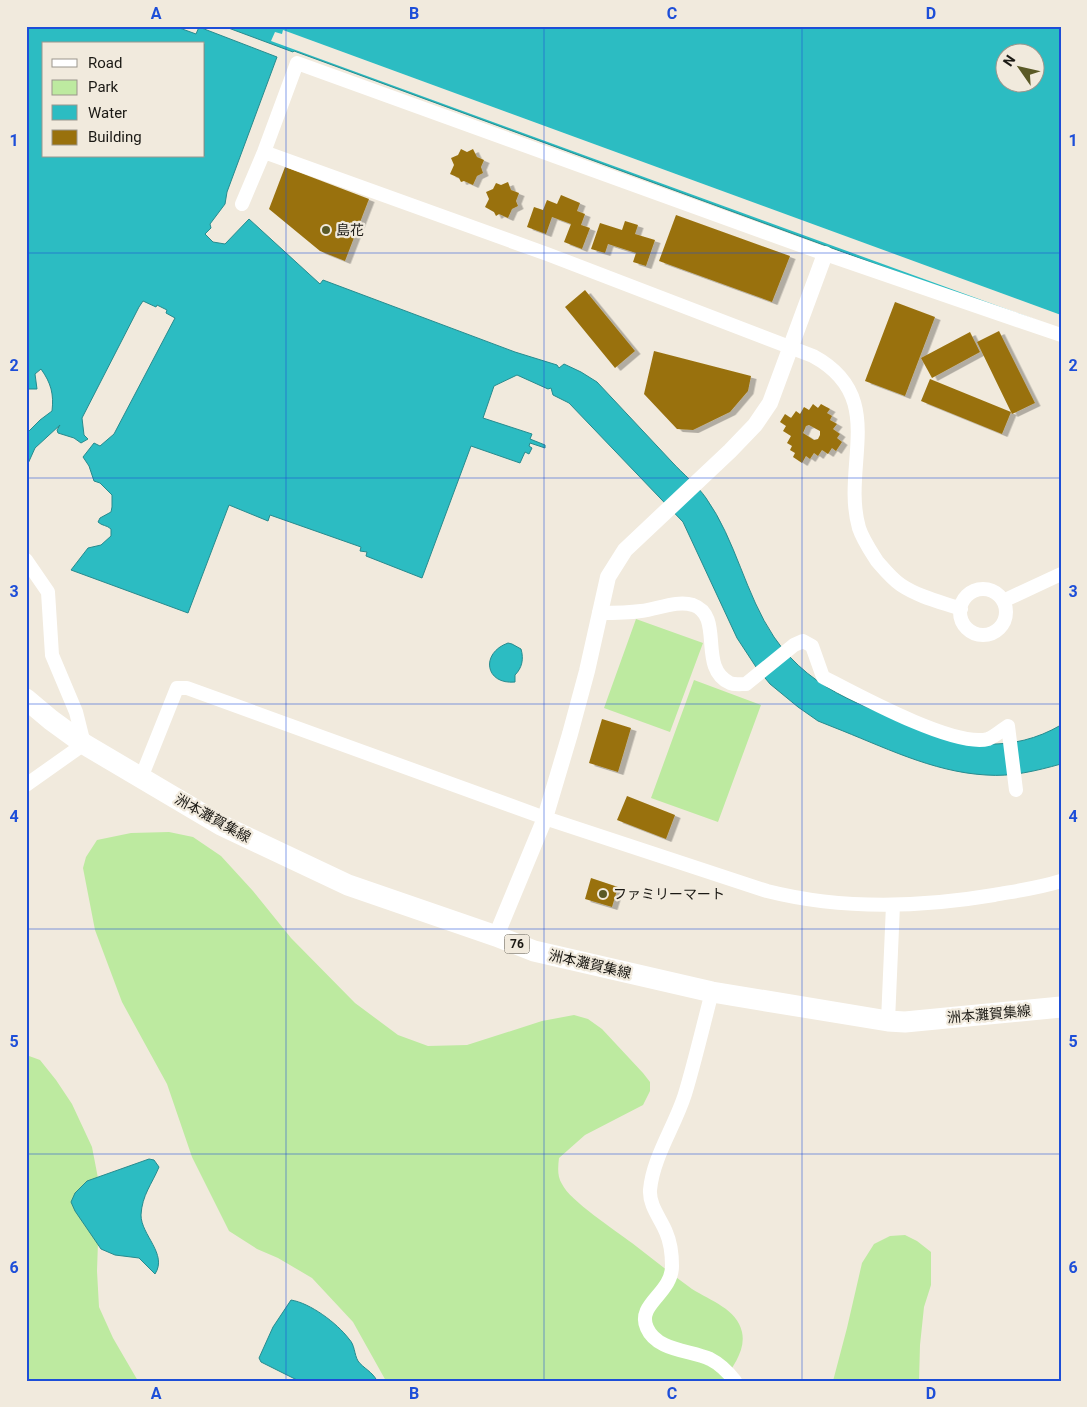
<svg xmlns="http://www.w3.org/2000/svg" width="1087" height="1407" viewBox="0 0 1087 1407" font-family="Roboto,'Noto Sans JP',sans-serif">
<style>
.green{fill:#bdeaa0}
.water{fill:#2cbcc2;stroke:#278b8e;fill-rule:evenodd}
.pier{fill:#f1eadd}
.building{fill:#99710d;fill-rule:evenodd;filter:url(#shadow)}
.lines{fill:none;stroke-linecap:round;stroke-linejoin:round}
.minor{stroke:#fff;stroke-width:14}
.tertiary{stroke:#fff;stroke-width:16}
.primary{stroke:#fff;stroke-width:21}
.grid{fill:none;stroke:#1d4ed8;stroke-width:1;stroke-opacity:0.55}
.poi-dot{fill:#5a5926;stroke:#f1eadd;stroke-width:2}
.labels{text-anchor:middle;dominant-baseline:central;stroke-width:4.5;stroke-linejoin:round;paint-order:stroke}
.shield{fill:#f1eadd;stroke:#5b5850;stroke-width:1}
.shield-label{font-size:12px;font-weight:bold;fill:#1b1914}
.poi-label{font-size:14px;fill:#1b1914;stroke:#f1eadd;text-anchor:start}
.street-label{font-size:14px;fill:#1b1914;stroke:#f1eadd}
.neatline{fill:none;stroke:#1d4ed8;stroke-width:2}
.grid-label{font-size:16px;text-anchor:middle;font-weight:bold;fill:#1d4ed8}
</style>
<defs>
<filter id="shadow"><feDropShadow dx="5.5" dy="3" stdDeviation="0" flood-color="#0004"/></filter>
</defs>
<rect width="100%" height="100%" fill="#f1eadd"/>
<!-- green -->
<path class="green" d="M636,619L703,643L670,732L604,708Z
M694,680L761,705L718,822L651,798Z
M169,832L193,837L221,856L253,891L291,938L355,1003L398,1035L428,1046L467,1045L542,1021L574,1015L588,1019L602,1029L643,1073L650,1082V1091L643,1105L585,1135L559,1158C558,1167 557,1176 562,1184C570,1201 615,1230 632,1243C652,1258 671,1274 692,1289C711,1301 737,1309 742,1332C746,1350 733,1366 724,1381H386L353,1322L312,1278L278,1258L257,1249L229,1231L192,1157L167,1084L122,1002L95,930L83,868L86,857L97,840L131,833Z
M29,1056L40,1060L56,1080L72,1104L92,1147L102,1199L98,1242L97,1271L99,1307L113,1338L138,1381H26V1057Z
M905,1235L917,1241L931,1252V1285L924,1307L920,1345L919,1381H833L847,1328L862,1263L874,1244L890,1236Z"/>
<!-- water -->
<path class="water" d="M26,26H174L196,34L199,27L277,57L227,192L225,204L210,224L211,228L205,234L213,242L225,244L249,219L320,284L323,280L515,352L557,365L559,368L564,364L581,372L597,382C622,409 647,435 672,462C683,474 697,485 706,498C736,540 745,594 774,637C813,694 875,712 938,731C951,735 971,744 985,744C1012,745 1037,739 1061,725V764C1036,771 1011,777 986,775C932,772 882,746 833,727L818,721L798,707L770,684L756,667L737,638L683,522L569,403L553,395L551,388L548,389L517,375L494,386L483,418L532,434L530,439L545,445V448L530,443L529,446L532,448L529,454L525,452L520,463L471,446L422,578L366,556L367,552L360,551L361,547L270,515L268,521L229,505L188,613L71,570L88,548L101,545L111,536V529C107,525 102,526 98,522L100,518L111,512L112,507V495L100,483L94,481L89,466L83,457L94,443L100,446L114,434L175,318L166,313L167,310L157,305L156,307L143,301L139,307L82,418L84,435L88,439L81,443L74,438L58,433L57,430L60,425L35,448L26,468V434L40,420L52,411C54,394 51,383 41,369L35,374L37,389H26ZM44,44H204V156H44Z
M223,26H1061V332L294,51L293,52ZM1004,52H1034V82H1004Z
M508,643L512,644L521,649C524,659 522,668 515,675V682C485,685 480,653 508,643Z
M149,1159L154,1160L159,1167C152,1184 142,1195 141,1215C141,1235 168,1254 155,1274L139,1258L115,1255L101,1249L75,1211L71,1202L75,1193L87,1181Z
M291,1300C310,1303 337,1323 349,1339C355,1345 354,1354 358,1361C363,1368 373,1372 377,1381H299L261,1362L259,1358L273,1327Z"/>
<!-- pier -->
<path class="pier" d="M283,30L1061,315V329L271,41L275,32L282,34Z"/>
<!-- building -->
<path class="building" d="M461,149L467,152L473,149L477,157L484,160L481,167L483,173L477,176L473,185L464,181L461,182L459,178L450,174L454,165L451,158L458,155Z
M285,167L369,199L345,261L320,251L269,209Z
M508,182L511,190L519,193L516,201L518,206L512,209L508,218L499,214L496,216L494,212L485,207L489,199L486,192L493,189L496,183L501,185Z
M561,195L580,203L577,211L585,214L581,225L590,228L582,249L564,242L571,224L552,217L546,234L527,227L534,207L543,210L547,200L557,204Z
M676,215L790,256L772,302L659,261Z
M625,221L638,225L635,234L655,240L646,266L633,262L636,253L608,244L605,253L591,249L600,223L622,230Z
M585,290L635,351L615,368L565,307Z
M895,302L935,317L905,396L865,381Z
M999,331L1035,403L1012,414L1011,412L1002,434L921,401L930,379L1011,412L977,342Z
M970,332L980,352L932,378L921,358Z
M654,351L751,376L748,391L730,412L693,430L677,429L644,394Z
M813,404L818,408L821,404L830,409L827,413L832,416L830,420L837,424L833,429L840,434L837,438L842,442L836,451L832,448L828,454L822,450L818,456L814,453L810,459L806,456L802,463L793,457L795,453L790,450L792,446L787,443L791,436L783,431L786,426L780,422L785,414L791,418L796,411L800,414L804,407L809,410ZM809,425L820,431V435L818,439L814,440L803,433L806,426Z
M602,719L631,728L618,772L589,763Z
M627,796L675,815L666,839L617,820Z
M591,878L618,887L612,907L585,899Z"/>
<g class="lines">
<!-- minor -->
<path class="minor" d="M264,152L547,254L813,356C889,397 841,465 859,528C863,540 870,550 877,561C884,569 892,579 901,585C919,597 941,602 961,609
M242,204L264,152L297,63L825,254L1061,335
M26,560L48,592L52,655L76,712L84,744L26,785
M960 612a23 23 0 1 1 46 0a23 23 0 1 1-46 0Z
M1003,601L1061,574
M599,613C612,613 627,613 641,611C658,609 677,600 693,605C725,616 697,668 730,683C734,685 741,684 746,684L794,645L803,641L812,646L823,677C856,694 954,748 988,739C994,737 1002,730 1008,726L1016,790
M141,778L177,688H187L545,818L767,891C842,910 917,908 994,895C1016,891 1039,888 1061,881
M712,992C703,1026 695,1061 685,1094C675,1126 653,1157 650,1190C649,1206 661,1219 666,1232C670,1241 672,1256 672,1266C672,1294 636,1304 647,1328C657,1351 690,1350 710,1359C720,1364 728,1372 735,1381
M888,1021L893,905"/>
<!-- tertiary -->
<path class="tertiary" d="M496,936L545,818L570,734L587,671L608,577L625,550L730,451L755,425L770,403L825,254"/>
<!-- primary -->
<path class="primary" d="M26,699L51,720L84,744L221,825L348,885L496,936L534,951L712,992L888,1021L905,1022L1061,1007"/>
</g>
<!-- grid -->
<path class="grid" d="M286,26V1381M544,26V1381M802,26V1381M26,253H1061M26,478H1061M26,704H1061M26,929H1061M26,1154H1061"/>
<!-- markers -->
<g class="poi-dot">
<circle cx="326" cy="230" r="5"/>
<circle cx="603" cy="894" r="5"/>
</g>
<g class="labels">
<!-- shield labels -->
<rect class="shield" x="504.5" y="934.5" width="25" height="19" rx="4"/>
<g class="shield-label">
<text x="517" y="944">76</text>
</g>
<!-- poi labels -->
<g class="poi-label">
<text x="336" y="230">島花</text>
<text x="613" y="894">ファミリーマート</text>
</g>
<!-- street labels -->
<g class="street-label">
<text transform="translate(213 818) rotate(29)">洲本灘賀集線</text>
<text transform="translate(590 964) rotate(13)">洲本灘賀集線</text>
<text transform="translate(989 1014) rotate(-5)">洲本灘賀集線</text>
</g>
</g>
<!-- border -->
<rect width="1087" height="1407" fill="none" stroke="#f1eadd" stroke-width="55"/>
<!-- legend -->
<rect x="42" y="42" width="162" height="115" fill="#f1eadd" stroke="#9b968d"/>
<rect x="52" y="59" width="25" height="8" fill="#ffffff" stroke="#9b968d"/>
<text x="88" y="68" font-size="15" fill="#1b1914">Road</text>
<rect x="52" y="80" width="25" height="15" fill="#bdeaa0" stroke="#9b968d"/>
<text x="88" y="92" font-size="15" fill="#1b1914">Park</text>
<rect x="52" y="105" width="25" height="15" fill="#2cbcc2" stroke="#9b968d"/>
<text x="88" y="118" font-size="15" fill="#1b1914">Water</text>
<rect x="52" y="130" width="25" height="15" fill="#99710d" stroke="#9b968d"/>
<text x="88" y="142" font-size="15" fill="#1b1914">Building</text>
<!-- north arrow -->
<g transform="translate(1020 68) rotate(304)"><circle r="24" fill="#f1eadd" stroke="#9b968d"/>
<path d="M0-4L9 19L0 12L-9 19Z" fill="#5a5926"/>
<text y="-8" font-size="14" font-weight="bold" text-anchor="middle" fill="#1b1914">N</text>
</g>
<rect x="28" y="28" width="1032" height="1352" class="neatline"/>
<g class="grid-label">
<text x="156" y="19">A</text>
<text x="414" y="19">B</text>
<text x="672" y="19">C</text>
<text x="931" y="19">D</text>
<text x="14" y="146">1</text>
<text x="1073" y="146">1</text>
<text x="14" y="371">2</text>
<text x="1073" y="371">2</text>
<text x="14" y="597">3</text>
<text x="1073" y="597">3</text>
<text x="14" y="822">4</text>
<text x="1073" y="822">4</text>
<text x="14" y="1047">5</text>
<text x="1073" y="1047">5</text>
<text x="14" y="1273">6</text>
<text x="1073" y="1273">6</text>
<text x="156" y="1399">A</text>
<text x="414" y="1399">B</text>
<text x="672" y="1399">C</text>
<text x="931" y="1399">D</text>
</g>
</svg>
